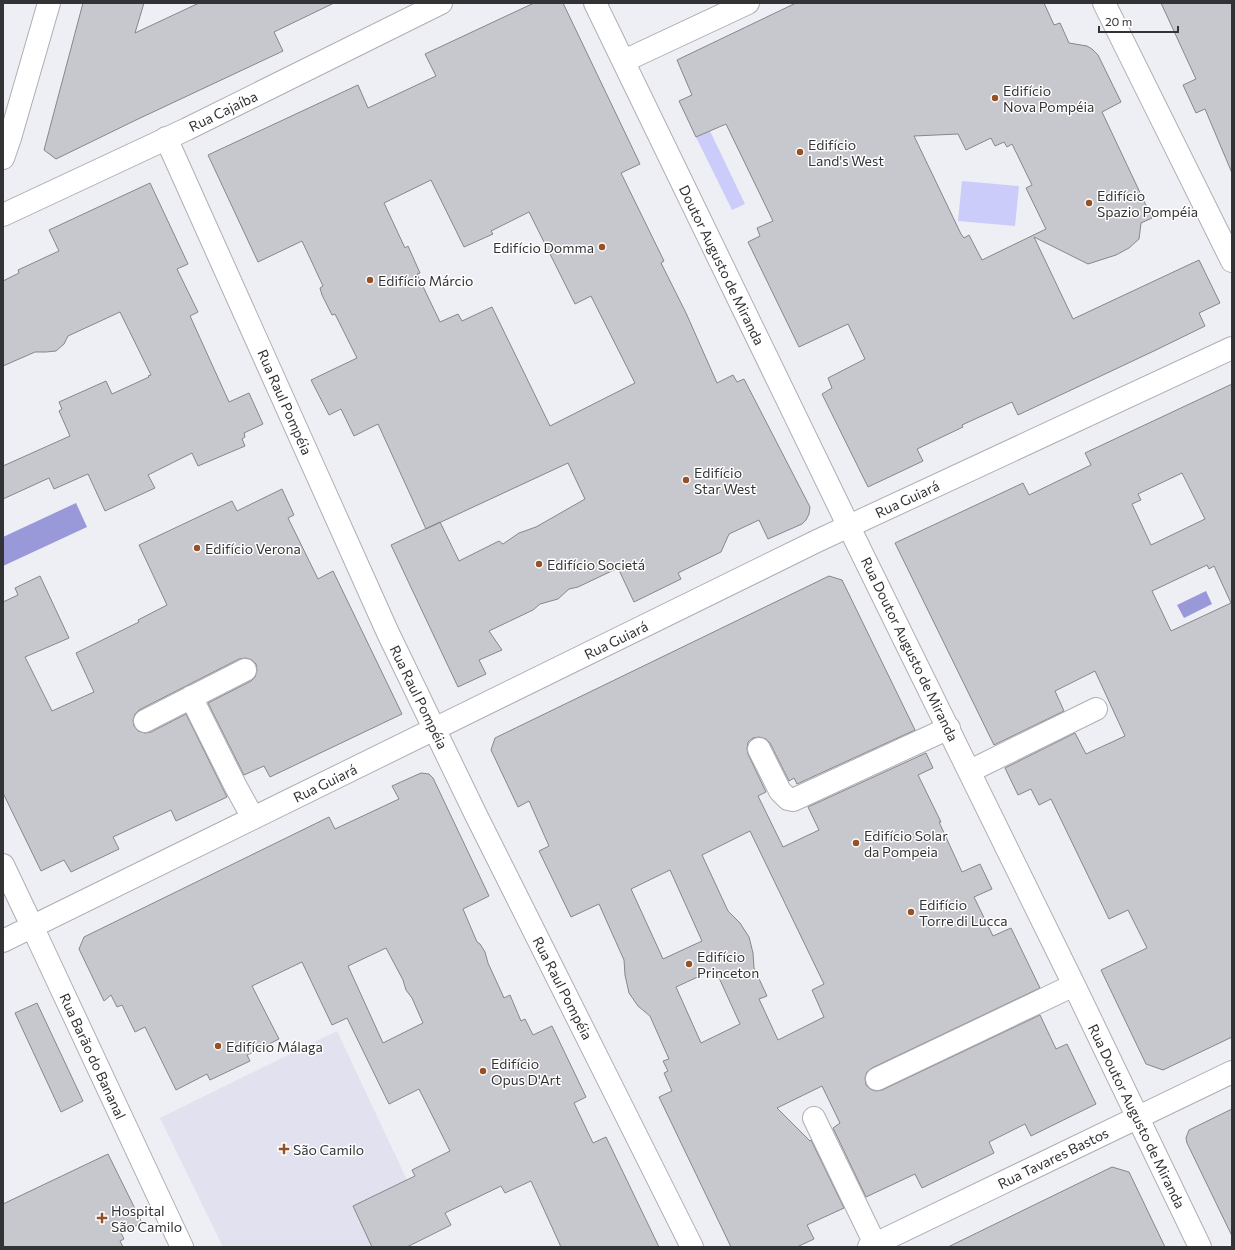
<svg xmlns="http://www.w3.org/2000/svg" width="1235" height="1250" viewBox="0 0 1235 1250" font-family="Commissioner,sans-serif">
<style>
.built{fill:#e1e1ef}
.green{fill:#cbccfa}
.water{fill:#9998d9}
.building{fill:#c7c7ce;stroke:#86868c;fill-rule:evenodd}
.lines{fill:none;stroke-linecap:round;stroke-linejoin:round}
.street-casing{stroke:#aeaeb5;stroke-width:24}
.secondary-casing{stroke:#aeaeb5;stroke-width:24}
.street{stroke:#fff;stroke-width:22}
.secondary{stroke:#fff;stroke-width:22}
.poi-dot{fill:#965126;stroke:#fff;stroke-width:1.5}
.labels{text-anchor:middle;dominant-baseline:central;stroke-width:3;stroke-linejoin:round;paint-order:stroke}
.poi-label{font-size:14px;fill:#333336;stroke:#fff;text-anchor:start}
.street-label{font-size:14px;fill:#333336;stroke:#fff}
</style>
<rect width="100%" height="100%" fill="#eeeef5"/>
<!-- built -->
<path class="built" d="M337,1031L407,1180L353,1206L372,1247H223L160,1118Z"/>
<!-- green -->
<path class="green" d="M710,131L745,204L732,210L696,137Z
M962,181L1019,186L1015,226L958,221Z"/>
<!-- water -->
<path class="water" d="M76,503L87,527L3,566V537Z
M1206,591L1212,604L1184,618L1177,605Z"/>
<!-- building -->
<path class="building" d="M83,3H144L135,33L199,3H334L274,32L283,51L136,120L56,159L44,150Z
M534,3H563L640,164L621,173L664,261L661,263L686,313L717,383L733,375L737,382L744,379L810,507L809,514L806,520L802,524L768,539L759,520L729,534L721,552L678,573L681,579L634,602L618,568L578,587L569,589L558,599L540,604L533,610L489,631L502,650L479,660L486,674L458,687L391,545L440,522L459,561L499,541L503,544L519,533L536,527L585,499L568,463L426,529L378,424L354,436L341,409L329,415L311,380L357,358L335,314L332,315L322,295L320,288L323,286L302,241L258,262L208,155L358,85L368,108L436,76L425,54ZM431,180L464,247L493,234L491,231L529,212L575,304L591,296L635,383L550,426L492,307L462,321L458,314L440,322L417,274L420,273L408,246L405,248L384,203Z
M796,3H1044L1054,25L1060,23L1069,43L1087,46L1092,49L1098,55L1121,102L1102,112L1152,218L1141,223L1139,239L1129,248L1116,255L1088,264L1034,237L1073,319L1199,260L1220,303L1199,313L1205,326L1156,350L1018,415L1012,402L962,425L963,427L917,449L923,461L868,487L822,394L832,388L828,378L865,359L848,324L799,347L748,242L760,236L757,228L773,221L726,124L696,137L679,101L692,95L677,60ZM958,134L966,150L991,138L995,146L1004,142L1007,147L1012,144L1032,185L1026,188L1046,229L982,260L969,235L964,238L961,234L914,136Z
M1161,3H1232V173L1205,109L1196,113L1183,85L1196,79Z
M150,183L188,264L177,269L198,312L190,316L229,402L249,393L263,424L244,433L245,437L242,439L245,446L198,466L192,453L148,475L155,488L105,511L88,474L54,489L49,478L3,499V466L70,436L59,411L62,409L59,402L106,381L112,394L149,377L148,376L151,375L120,312L68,336L64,344L56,351L46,352H35L3,366V281L19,273L18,270L59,251L49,230Z
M1232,384V1037L1163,1070L1146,1064L1101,970L1147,948L1128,910L1109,919L1051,799L1039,805L1031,789L1018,795L1005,768L1075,733L1086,754L1125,736L1095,671L1055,691L1064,711L994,745L895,543L1023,483L1029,495L1091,465L1085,453ZM1182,473L1205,519L1151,545L1132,504L1141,500L1138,494ZM1207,565L1209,569L1214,566L1231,603L1171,631L1152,591Z
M282,489L294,515L288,518L318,579L333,571L402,714L270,777L264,766L244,775L208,703L251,681L255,677L257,670L256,664L252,660L246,658L239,659L139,710L135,714L133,720L134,726L138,731L145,733L151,732L186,714L227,797L176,821L171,810L113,837L119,849L71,872L64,860L41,871L3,793V602L18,595L15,588L40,576L69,638L25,657L52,711L94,692L76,653L139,622L138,620L167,605L139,545L232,501L237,511Z
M829,576L842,580L915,730L797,784L794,778L789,781L770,743L766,739L759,737L753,738L748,742L747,749L748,754L766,792L758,796L783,847L819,830L808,807L926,753L933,768L918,775L941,822H939L962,872L980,864L992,889L974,897L993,936L1011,928L1040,988L872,1068L867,1072L865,1078L866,1085L870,1089L876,1091L882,1090L1040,1015L1056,1049L1067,1044L1096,1104L1031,1136L1025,1124L989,1142L994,1153L922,1188L915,1174L866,1197L833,1128L840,1123L822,1086L777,1108L810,1141L811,1140L844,1208L807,1225L814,1239L797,1247H731L659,1097L672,1091L664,1073L668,1071L663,1061L669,1059L650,1016L638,1006L629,993L625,975L624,960L599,904L571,917L539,851L549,846L529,801L518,807L491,750L495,738ZM750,831L824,984L812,990L824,1017L778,1040L759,999L767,996L754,968L753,953L749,937L740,923L728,911L702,855ZM670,870L702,941L663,959L631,889ZM715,969L740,1024L701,1043L676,987Z
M421,773L429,774L433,778L489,896L463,909L477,942L480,944L485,952L488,963L504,998L510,995L521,1021L525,1019L533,1035L552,1026L586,1097L574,1103L593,1143L606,1137L659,1247H561L531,1181L505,1193L501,1186L445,1213L451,1225L407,1247H372L353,1206L415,1176L412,1170L450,1151L419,1089L389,1104L347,1018L332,1025L302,962L252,986L279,1039L247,1055L250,1061L210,1080L207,1074L176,1090L145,1027L135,1032L122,1005L117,1007L111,995L104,1001L79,949L84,937L329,817L335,829L399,799L392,786ZM386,948L403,980L406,990L412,998L423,1023L383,1043L348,966Z
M37,1003L83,1101L61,1112L15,1013Z
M1232,1109V1236L1187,1143L1186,1138L1189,1130Z
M108,1154L142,1223L121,1233L124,1239L120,1241L123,1247H3V1204Z
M1112,1167L1129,1172L1165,1247H948Z"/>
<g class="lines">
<defs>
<path id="street" d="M595,3L849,527L1074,985L1200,1247
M1104,3L1232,261
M624,61L748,3
M166,138L388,633L475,813L692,1247
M3,158L10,138L49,3
M3,215L187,129L441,3
M191,697L235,785L253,818
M145,721L245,670
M759,749L780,791L788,799L793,800L949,728
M970,771L1096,709
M3,865L32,926
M877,1079L1074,985
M814,1118L875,1244
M869,1247L1232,1072"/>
<path id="secondary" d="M32,926L182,1247
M3,941L817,541L1232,348"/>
</defs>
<!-- street casing -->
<use href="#street" class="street-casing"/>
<!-- secondary casing -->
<use href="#secondary" class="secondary-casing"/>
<!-- street -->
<use href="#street" class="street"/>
<!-- secondary -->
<use href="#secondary" class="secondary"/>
</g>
<!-- markers -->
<g class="poi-dot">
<circle cx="995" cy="98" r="4"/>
<circle cx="800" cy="152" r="4"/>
<circle cx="1089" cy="203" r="4"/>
<circle cx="602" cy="247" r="4"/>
<circle cx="370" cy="280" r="4"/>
<circle cx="686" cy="480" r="4"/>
<circle cx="197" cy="548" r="4"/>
<circle cx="539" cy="564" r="4"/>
<circle cx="856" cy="843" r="4"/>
<circle cx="911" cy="912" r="4"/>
<circle cx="689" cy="964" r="4"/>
<circle cx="218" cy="1046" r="4"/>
<circle cx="483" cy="1071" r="4"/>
<path d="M282 1143h4v4h4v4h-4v4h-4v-4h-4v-4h4z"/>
<path d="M100 1212h4v4h4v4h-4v4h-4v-4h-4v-4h4z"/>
</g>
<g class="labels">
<!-- poi labels -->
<g class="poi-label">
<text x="1003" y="90">Edifício<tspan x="1003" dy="16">Nova Pompéia</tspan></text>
<text x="808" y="144">Edifício<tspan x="808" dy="16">Land's West</tspan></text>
<text x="1097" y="195">Edifício<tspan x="1097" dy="16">Spazio Pompéia</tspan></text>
<text x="594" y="247" text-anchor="end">Edifício Domma</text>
<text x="378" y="280">Edifício Márcio</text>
<text x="694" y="472">Edifício<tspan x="694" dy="16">Star West</tspan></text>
<text x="205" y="548">Edifício Verona</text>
<text x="547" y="564">Edifício Societá</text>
<text x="864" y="835">Edifício Solar<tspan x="864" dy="16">da Pompeia</tspan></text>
<text x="919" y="904">Edifício<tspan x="919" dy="16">Torre di Lucca</tspan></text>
<text x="697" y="956">Edifício<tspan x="697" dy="16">Princeton</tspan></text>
<text x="226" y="1046">Edifício Málaga</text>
<text x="491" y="1063">Edifício<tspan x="491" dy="16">Opus D'Art</tspan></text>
<text x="293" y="1149">São Camilo</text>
<text x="111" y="1210">Hospital<tspan x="111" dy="16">São Camilo</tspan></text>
</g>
<!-- street labels -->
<g class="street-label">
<text transform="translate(223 111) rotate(-26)">Rua Cajaíba</text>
<text transform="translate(722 265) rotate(64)">Doutor Augusto de Miranda</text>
<text transform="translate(285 402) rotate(66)">Rua Raul Pompéia</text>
<text transform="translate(907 499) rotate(-25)">Rua Guiará</text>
<text transform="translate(616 640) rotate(-26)">Rua Guiará</text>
<text transform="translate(910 649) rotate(64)">Rua Doutor Augusto de Miranda</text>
<text transform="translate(419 697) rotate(64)">Rua Raul Pompéia</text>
<text transform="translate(325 783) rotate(-26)">Rua Guiará</text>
<text transform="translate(563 988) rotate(63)">Rua Raul Pompéia</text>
<text transform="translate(93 1056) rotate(65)">Rua Barão do Bananal</text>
<text transform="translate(1137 1116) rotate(64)">Rua Doutor Augusto de Miranda</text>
<text transform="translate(1053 1158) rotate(-26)">Rua Tavares Bastos</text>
</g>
</g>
<!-- border -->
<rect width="1235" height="1250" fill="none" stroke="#333336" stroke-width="8"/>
<!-- scale -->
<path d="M1099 26v6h79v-6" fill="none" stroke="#333336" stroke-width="2"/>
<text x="1105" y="26" font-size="12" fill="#333336" stroke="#ffffff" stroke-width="3" paint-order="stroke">20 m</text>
</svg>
